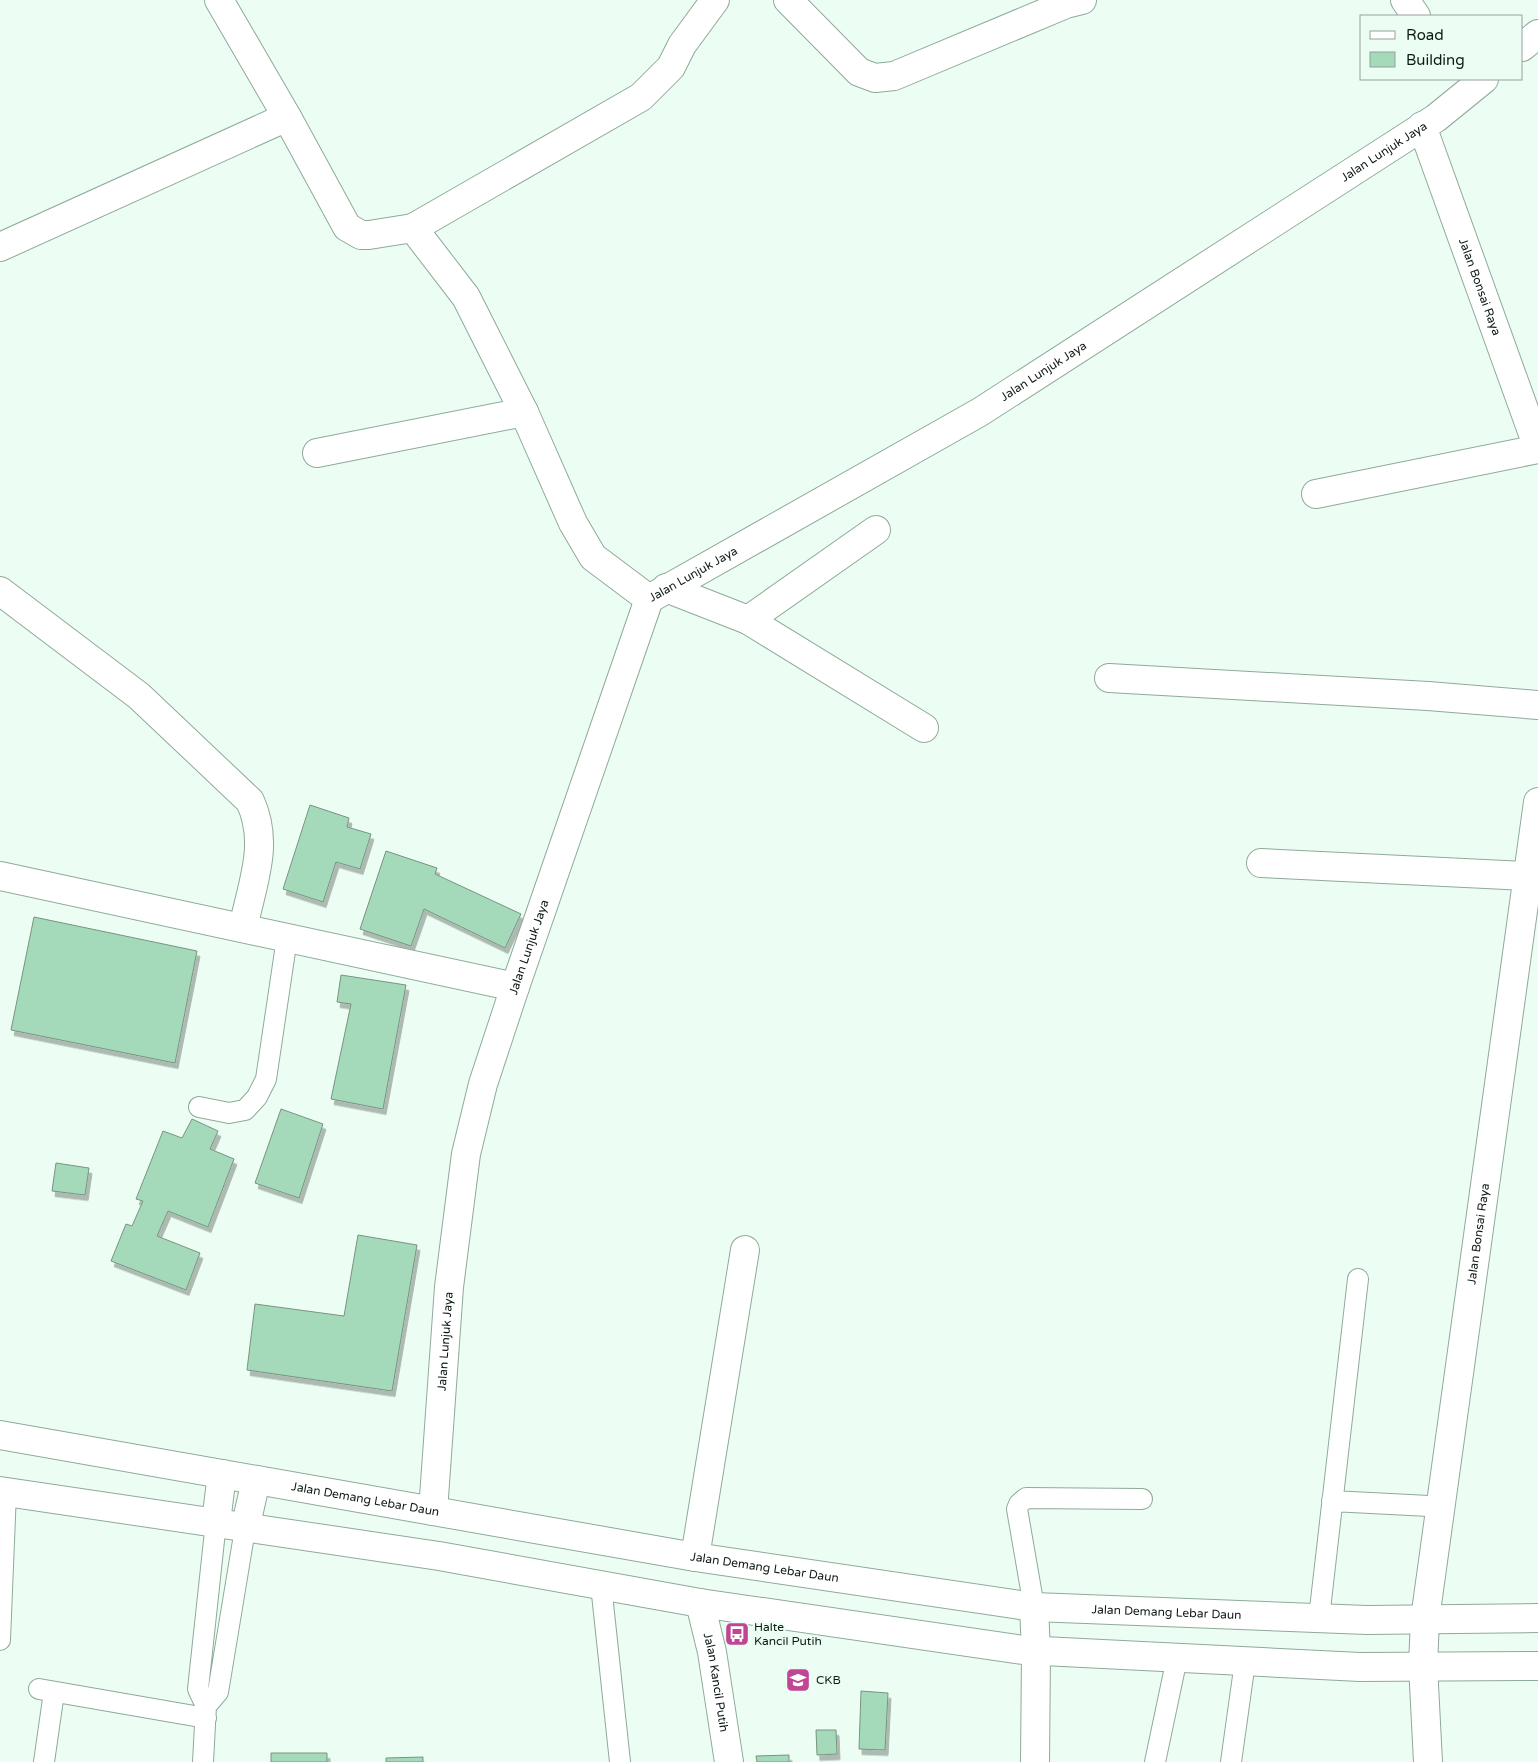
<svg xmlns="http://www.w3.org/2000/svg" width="1538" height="1762" viewBox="0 0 1538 1762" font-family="'Varela Round',sans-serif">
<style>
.building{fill:#a4dab9;stroke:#789382;filter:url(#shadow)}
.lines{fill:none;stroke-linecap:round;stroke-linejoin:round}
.lane-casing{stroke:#8eaa98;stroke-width:22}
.street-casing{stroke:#8eaa98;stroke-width:30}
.secondary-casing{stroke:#8eaa98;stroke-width:30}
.highway-casing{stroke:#8eaa98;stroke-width:30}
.lane{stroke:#fff;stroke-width:20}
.street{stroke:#fff;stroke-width:28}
.secondary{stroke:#fff;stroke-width:28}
.highway{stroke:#fff;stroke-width:28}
.labels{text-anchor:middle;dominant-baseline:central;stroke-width:4.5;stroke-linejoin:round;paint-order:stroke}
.street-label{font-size:12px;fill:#0f1913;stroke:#ecfef3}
.poi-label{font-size:12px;fill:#0f1913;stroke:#ecfef3;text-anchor:start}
</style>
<defs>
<filter id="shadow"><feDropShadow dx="3" dy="5.5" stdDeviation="0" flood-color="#0004"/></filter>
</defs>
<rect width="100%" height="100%" fill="#ecfef3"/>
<!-- building -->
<path class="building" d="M310,805L349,818L347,827L371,834L360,869L336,862L323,902L283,889Z
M386,851L437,868L435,874L521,914L505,948L424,909L411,946L360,929Z
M34,917L197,951L175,1063L11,1030Z
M341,975L406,985L383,1109L331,1099L351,1004L337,1002Z
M281,1109L323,1124L299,1198L255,1183Z
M192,1119L218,1131L210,1149L234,1159L208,1227L168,1211L157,1236L200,1253L186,1290L111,1261L126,1224L132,1226L143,1201L136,1199L163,1131L182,1138Z
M56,1163L89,1168L85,1195L52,1191Z
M358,1235L417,1245L392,1391L247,1370L255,1304L344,1316Z
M861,1691L888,1693L885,1750L859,1749Z
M816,1730H836L837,1754L817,1755Z
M271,1753H327V1762H271Z
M789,1755V1762H757L756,1756Z
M423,1757V1762H386V1758Z"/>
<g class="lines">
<defs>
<path id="lane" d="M199,1107L229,1113L245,1110L257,1097L266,1079L287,938
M1332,1501L1429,1506
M601,1585L620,1762
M1034,1607L1017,1509L1019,1504L1026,1498L1142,1499
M1319,1618L1358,1279
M0,1640L6,1492
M39,1689L206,1718
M206,1706L218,1692L245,1529
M44,1762L54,1692
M203,1762L206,1706L198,1689L216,1522
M1155,1762L1177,1658
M1231,1762L1245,1662"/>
<g id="street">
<path d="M219,0L287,117L347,227L361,235H369L413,228L466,297L524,412L573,523L593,557L649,599"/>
<path d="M788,0L859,72L875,78L894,76L1066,4L1082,0"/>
<path d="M1405,0L1416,16"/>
<path id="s1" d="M1422,126L1538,448"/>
<path d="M413,228L641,97L671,67L682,45L715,0"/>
<path d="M0,247L287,117"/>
<path d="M317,453L524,412"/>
<path d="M1316,494L1538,449"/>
<path d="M666,588L748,620L924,728"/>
<path d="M0,591L139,696L250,801C270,844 252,884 243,928"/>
<path d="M748,620L876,530"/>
<path d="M1109,678L1428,696L1538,705"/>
<path d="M1261,863L1528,876"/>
<path d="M0,876L515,987"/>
<path d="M695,1557L745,1250"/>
<path id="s2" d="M700,1603L712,1652L729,1762"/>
<path d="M1034,1607L1036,1652L1035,1762"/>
<path id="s3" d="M1428,1762L1423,1665L1425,1619L1538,802"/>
</g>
<g id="secondary">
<path d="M1522,47L1538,34"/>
<path id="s4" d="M433,1511L449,1287L466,1154L483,1084L515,987L649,599L980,412L1436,118L1484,79"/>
</g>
<g id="highway">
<path id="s5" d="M0,1435L695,1557L1034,1607L1367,1620L1538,1618"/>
<path d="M0,1491L439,1556L700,1603L1023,1650L1360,1667L1538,1666"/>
<path d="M216,1522L222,1474"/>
<path d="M245,1529L256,1480"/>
</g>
</defs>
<!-- lane casing -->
<use href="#lane" class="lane-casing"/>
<!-- street casing -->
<use href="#street" class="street-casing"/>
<!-- secondary casing -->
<use href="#secondary" class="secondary-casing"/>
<!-- highway casing -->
<use href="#highway" class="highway-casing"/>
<!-- lane -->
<use href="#lane" class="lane"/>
<!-- street -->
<use href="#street" class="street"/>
<!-- secondary -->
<use href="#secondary" class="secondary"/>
<!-- highway -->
<use href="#highway" class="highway"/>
</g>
<!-- icons -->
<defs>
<symbol id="bus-square" viewBox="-11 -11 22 22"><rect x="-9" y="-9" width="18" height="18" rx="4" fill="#c14595" stroke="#ecfef3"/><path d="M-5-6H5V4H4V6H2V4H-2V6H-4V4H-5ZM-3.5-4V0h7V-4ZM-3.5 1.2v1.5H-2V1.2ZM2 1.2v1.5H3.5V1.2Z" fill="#fff"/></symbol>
<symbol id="school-square" viewBox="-11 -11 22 22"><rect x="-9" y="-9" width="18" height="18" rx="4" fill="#c14595" stroke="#ecfef3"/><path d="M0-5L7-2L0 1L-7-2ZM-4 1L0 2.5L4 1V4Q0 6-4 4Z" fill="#fff"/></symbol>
</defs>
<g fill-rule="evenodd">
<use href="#bus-square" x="723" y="1620" width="28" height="28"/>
<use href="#school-square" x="784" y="1666" width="28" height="28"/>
</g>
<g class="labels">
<!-- street labels -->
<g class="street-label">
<text stroke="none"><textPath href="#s4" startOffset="1804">Jalan Lunjuk Jaya</textPath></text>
<text stroke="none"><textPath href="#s1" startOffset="171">Jalan Bonsai Raya</textPath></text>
<text stroke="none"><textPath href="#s4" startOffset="1399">Jalan Lunjuk Jaya</textPath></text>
<text stroke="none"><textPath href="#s4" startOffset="994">Jalan Lunjuk Jaya</textPath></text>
<text stroke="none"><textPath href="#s4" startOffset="575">Jalan Lunjuk Jaya</textPath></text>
<text stroke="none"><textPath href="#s3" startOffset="532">Jalan Bonsai Raya</textPath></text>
<text stroke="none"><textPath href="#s4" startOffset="170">Jalan Lunjuk Jaya</textPath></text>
<text stroke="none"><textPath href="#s5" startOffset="371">Jalan Demang Lebar Daun</textPath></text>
<text stroke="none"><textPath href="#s5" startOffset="776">Jalan Demang Lebar Daun</textPath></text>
<text stroke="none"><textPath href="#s5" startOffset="1181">Jalan Demang Lebar Daun</textPath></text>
<text stroke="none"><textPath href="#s2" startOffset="81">Jalan Kancil Putih</textPath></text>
</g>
<!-- poi labels -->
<g class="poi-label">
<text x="754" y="1627">Halte<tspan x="754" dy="14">Kancil Putih</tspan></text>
<text x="816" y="1680">CKB</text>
</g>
</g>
<!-- legend -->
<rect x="1360" y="15" width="162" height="65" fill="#ecfef3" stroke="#94a299"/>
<rect x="1370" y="31" width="25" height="8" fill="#ffffff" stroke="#94a299"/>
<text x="1406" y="40" font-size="15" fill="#0f1913">Road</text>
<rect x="1370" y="52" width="25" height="15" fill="#a4dab9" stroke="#94a299"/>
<text x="1406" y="65" font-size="15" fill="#0f1913">Building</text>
</svg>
